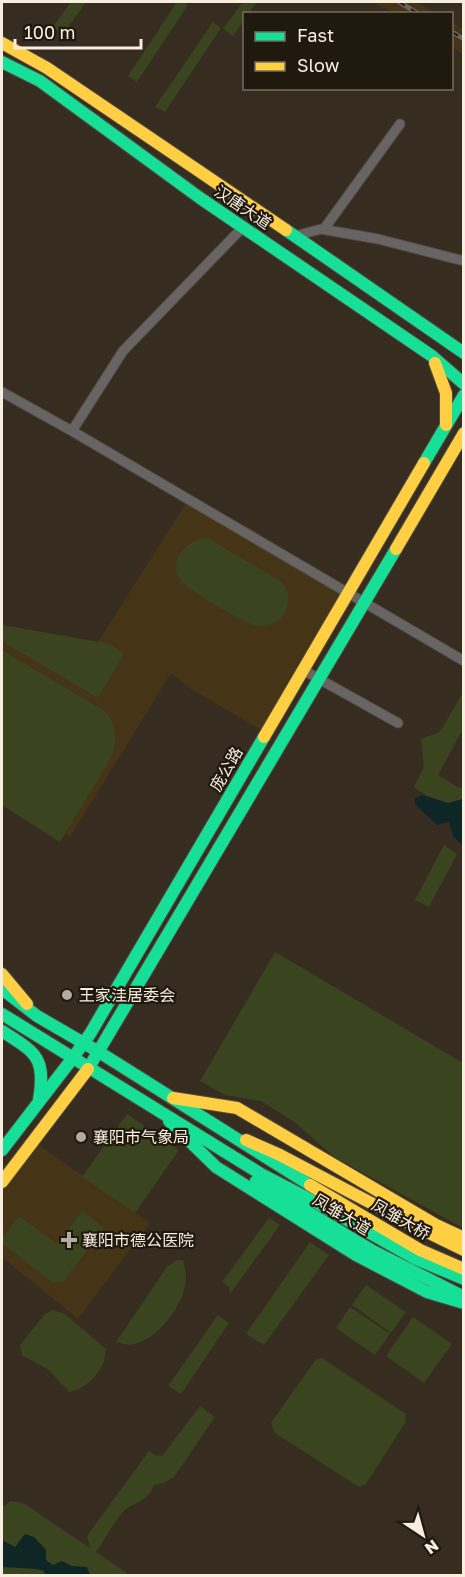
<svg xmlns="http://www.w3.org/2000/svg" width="465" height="1577" viewBox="0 0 465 1577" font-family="'Golos Text','Noto Sans SC',sans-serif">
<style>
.built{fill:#463417}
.green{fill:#3a441e}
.water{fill:#0f2626}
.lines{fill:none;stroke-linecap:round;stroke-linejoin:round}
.street-casing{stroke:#534b40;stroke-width:11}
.fast-casing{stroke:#534b40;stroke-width:14}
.slow-casing{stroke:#534b40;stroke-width:14}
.street{stroke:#696464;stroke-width:9}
.fast{stroke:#16e098;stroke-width:12}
.slow{stroke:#ffcf43;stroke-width:12}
.rail-casing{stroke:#6c6661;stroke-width:4.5}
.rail{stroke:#20190e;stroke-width:2;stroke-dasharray:7;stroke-linecap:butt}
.poi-dot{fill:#b4aa9d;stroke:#20190e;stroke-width:2}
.labels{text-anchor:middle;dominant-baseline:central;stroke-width:4.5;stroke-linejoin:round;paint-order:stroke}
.street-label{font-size:16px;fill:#f8eee0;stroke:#20190e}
.poi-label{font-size:16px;fill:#f8eee0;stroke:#20190e;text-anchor:start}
</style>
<rect width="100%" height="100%" fill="#362d20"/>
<!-- built -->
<path class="built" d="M373,2H415L436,13H394Z
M452,22L463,29V54L452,47Z
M188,500L348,593L263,731L191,689L171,673L70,837L2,792V625L98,642Z
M33,1141L150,1223L78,1319L2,1257V1182Z"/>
<!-- green -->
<path class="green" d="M71,2H86L63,34L53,27Z
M177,2H183L188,5L137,82L128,76Z
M243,2H257L249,13L244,14V20L233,36L223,29Z
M213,22L221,28L165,112L155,107Z
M204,538L210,539C226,549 242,559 259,568C266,573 276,577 282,583C299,601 279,632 256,626C243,623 190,591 181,581C167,561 185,542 204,538Z
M2,625L110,644L124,654L98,698L2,641Z
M2,650L106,712C117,726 117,740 112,756L60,842L2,805Z
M463,692V729L438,775L459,788L463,787V799L448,803L427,796L414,787L424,767L421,739L440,732Z
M444,845L457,854L429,907L415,900Z
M275,952L463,1063V1228L333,1156L293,1121L261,1101L225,1095L200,1081Z
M127,1114L179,1150L135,1213L82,1177Z
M82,1211L104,1228L63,1282L53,1283L2,1243V1238L19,1216L57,1244Z
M269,1218L280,1225L230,1294L229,1287L222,1282Z
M310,1242L329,1255L264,1345L246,1334Z
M177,1260H183C184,1264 185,1269 186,1274C188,1301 158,1342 130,1345C126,1345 120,1343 116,1342L167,1267Z
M366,1285L406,1312L391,1333L352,1305Z
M350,1307L390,1334L375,1355L336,1328Z
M53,1310L65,1314L106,1349C105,1353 105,1360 103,1364C97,1377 83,1390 69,1392L49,1370L22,1355L20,1345L45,1314Z
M218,1315L229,1323L181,1394L168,1386Z
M413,1317L452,1344L424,1383L386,1356Z
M322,1358L406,1414L405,1423L366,1484L359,1487L275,1433L271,1423L316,1359Z
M200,1406L215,1417L174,1477L164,1483L154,1485C147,1504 133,1501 123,1512C113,1524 105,1539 96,1552L127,1573V1575H2V1508L11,1501L23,1503L90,1548L87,1536L149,1451L155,1455L162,1456Z"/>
<!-- water -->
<path class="water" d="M422,795L448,803L463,799V846L453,836L449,822L437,825L415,804V798Z
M25,1534L34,1537L46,1550V1560L53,1565L62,1561L72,1566L87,1567L90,1575H45L44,1571C31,1567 18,1569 3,1567L2,1563V1540L15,1547Z"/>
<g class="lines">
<defs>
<path id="street" d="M244,226L123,351L72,431L464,661
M324,229L400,124
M295,236L321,229L378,239L464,261
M2,392L72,431
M303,670L398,723"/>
<path id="fast" d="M2,62L40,81L200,198L432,356L464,384
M286,230L464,353
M424,463L464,395
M2,989L37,1016L99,1052L310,1185
M2,1014L261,1174L319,1204L416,1259L464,1279
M2,1031C36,1053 46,1057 39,1100
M72,1059L90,1034L264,737
M88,1069L396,549
M169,1121L216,1167L356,1255L427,1292L464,1303
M2,1150L72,1059
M256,1181L371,1250L464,1297"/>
<path id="slow" d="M2,43L47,68L286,230
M435,363L446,393V425
M396,549L464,433
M264,737L424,463
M2,974L27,1004
M173,1098L237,1108L436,1225L464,1238
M246,1140L280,1155L407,1222L464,1250
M2,1182L88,1069
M310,1185L420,1250L464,1269"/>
</defs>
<!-- street casing -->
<use href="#street" class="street-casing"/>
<!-- fast casing -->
<use href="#fast" class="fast-casing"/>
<!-- slow casing -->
<use href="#slow" class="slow-casing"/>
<!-- street -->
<use href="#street" class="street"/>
<!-- fast -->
<use href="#fast" class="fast"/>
<!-- slow -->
<use href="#slow" class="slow"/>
<defs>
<path id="rail" d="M399,2L419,14
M452,32L464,39"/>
</defs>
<!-- rail casing -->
<use href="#rail" class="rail-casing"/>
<!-- rail -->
<use href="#rail" class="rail"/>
</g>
<!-- markers -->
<g class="poi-dot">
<circle cx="67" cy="995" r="6"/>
<circle cx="81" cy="1137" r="6"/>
<path d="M66 1231h6v6h6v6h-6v6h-6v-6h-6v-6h6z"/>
</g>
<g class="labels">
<!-- street labels -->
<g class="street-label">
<text transform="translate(243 207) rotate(34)">汉唐大道</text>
<text transform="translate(226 769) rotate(-60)">庞公路</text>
<text transform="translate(342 1214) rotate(31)">凤雏大道</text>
<text transform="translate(401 1219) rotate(30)">凤雏大桥</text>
</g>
<!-- poi labels -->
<g class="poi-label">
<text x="79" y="995">王家洼居委会</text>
<text x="93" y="1137">襄阳市气象局</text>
<text x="82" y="1240">襄阳市德公医院</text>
</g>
</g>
<!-- border -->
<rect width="465" height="1577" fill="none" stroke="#f8eee0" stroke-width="6"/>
<!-- legend -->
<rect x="243" y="12" width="210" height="78" fill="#20190e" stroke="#766e62" stroke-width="1.5"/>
<rect x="255" y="32" width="30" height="9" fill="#16e098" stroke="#766e62" stroke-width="1.5"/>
<text x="297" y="42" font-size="18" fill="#f8eee0">Fast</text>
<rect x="255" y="62" width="30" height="9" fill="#ffcf43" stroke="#766e62" stroke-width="1.5"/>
<text x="297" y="72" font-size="18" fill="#f8eee0">Slow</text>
<!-- north arrow -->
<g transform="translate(423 1535) rotate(144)" stroke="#20190e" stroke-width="4.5" paint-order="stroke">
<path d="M0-4.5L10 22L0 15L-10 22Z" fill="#f8eee0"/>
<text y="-9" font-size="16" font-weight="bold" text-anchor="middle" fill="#f8eee0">N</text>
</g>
<!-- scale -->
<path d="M15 39v9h126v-9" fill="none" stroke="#f8eee0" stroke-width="3"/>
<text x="24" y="39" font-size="18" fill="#f8eee0" stroke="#20190e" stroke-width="4.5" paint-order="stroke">100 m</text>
</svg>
